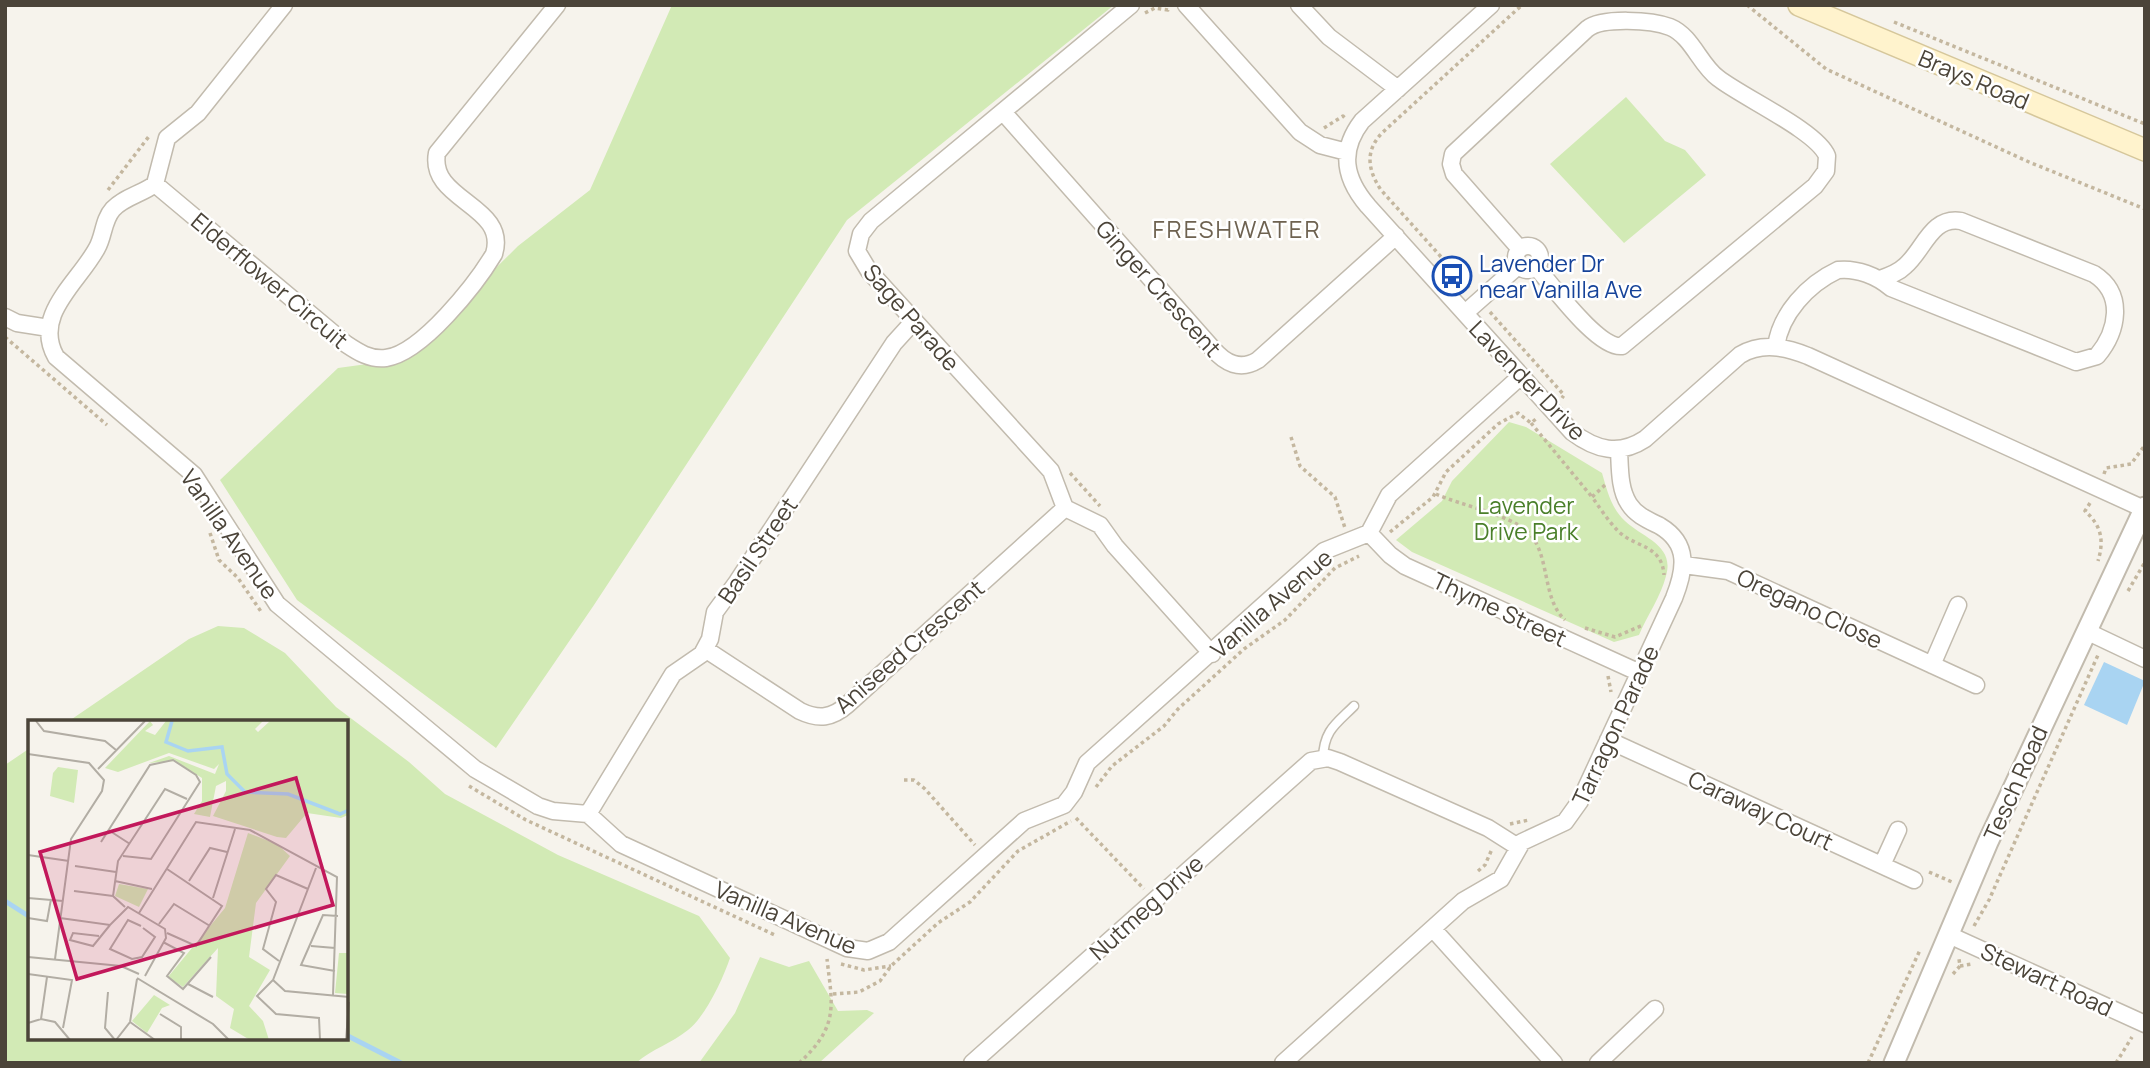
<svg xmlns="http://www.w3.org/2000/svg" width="2150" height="1068" viewBox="0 0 2150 1068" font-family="Manrope,sans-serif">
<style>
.green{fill:#d2eab5}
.water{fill:#a9d4f2}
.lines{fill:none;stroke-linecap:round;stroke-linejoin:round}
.stream{stroke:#a9d4f2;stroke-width:5}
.service-casing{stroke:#c2bbae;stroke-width:11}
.minor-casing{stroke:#c2bbae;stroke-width:19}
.tertiary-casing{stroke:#c2bbae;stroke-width:23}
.secondary-casing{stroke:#d6c79b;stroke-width:24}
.path{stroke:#c4b79f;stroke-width:3.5;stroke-dasharray:3.5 3.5;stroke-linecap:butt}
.service{stroke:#fff;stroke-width:8}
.minor{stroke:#fff;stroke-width:16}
.tertiary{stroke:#fff;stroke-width:19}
.secondary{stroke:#fff3cd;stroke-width:21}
.labels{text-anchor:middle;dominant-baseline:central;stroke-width:5;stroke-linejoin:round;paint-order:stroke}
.street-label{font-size:23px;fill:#4b4439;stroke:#fff}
.transit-label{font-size:23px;fill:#164399;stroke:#fff;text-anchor:start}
.park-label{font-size:23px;fill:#4a7f2a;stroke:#fff}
.neighbourhood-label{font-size:24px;letter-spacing:2px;fill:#6e6250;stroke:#fff}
.inset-river{fill:none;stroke:#a9d4f2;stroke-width:3.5}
.inset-road{fill:none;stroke:#b2ada4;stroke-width:2}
.view{fill:#c2185b;fill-opacity:0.15;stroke:#c2185b;stroke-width:3.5}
.inset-edge{fill:none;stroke:#4b4439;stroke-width:3.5}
</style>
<rect width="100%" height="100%" fill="#f6f3ec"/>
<!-- green -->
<path class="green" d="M672,5H1114L847,220L594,605L496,748L297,600L220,480L338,368L404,359L518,246L590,190Z
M1626,97L1665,141L1685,150L1706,175L1624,243L1550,164Z
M1509,422L1526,427L1602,473C1607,490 1611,508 1625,521C1643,538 1675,545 1666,576C1661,596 1647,616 1639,635L1614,642L1412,552L1396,540L1442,501L1452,481Z
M218,626L244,628L285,653L336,707L409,762L445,794L558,855L699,916L730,958C723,979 705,1017 688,1030C672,1043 652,1049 636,1063H5V765L30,748V1038H346V722L69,721L189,639Z
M760,957L789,967L809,961L838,1011L867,1010L874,1013L819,1063H699L735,1013Z"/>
<!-- water -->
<path class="water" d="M2104,662L2145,681L2127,725L2084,705Z"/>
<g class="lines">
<!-- stream -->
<path class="stream" d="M5,901L30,917
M346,1035L401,1063"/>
<defs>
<path id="service" d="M1323,758C1324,730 1336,724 1354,706"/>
<path id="minor" d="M284,5L198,113L167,138L155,184C142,194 124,197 113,209C103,220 104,236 97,248C79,282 32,315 56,357L194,475L277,604L475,769L538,806L553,811L588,814L621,844L847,948L868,951L889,942L1024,821L1064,805L1074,792L1087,763L1324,551L1369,533L1389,495L1521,376
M1131,5L871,221L861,234L857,251L869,271L1051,471L1065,508L1100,525L1115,546L1212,654
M1186,5L1300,132L1320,145L1347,152
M1299,5L1329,37L1398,89
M1491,5L1362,121C1339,151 1344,178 1368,206L1572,432C1596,450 1619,456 1645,439L1740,355C1762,342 1785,347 1808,356L2144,509
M1003,112L1213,349C1225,363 1240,371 1258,360L1396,236
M155,184L346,344C358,352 370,360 386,358C422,353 476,284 494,254C509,205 428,201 437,153L557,5
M1516 258a12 12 0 1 1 24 0a12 12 0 1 1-24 0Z
M1520,249L1454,174L1451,164L1453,154L1587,29C1602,17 1652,20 1670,27C1692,36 1700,65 1718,78C1742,97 1817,131 1827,156L1826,171L1815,186L1622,346C1598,349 1553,286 1536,267
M1465,313L1518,266
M5,317L17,323L49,328
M1776,347C1780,314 1808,284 1838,270C1857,268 1877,276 1891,288L2076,362L2097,356C2118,331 2125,294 2094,274L1961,221C1931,216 1924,250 1905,266C1898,273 1889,276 1880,279
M1369,533L1390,555L1405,566L1640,673
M1684,565L1728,571L1976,685
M2086,631L2145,659
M705,649L800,711C819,720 832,718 847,705L1065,508
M1932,665L1958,605
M1608,740L1914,880
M588,814L673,674L702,654L710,639L715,612L737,582L894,343L914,321
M1882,865L1898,830
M1433,929L1554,1063
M1949,935L2145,1024
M972,1063L1311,761L1328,758L1340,762L1488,828L1518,847
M1283,1063L1463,901L1501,879L1522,842L1565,822L1580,801L1674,598C1685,570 1690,544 1660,526C1648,520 1636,515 1629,504C1619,489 1620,467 1619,450
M1598,1063L1655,1009"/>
<path id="tertiary" d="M1894,1063L1988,842L2145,507"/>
<path id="secondary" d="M1799,5L2145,150"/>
</defs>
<!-- service casing -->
<use href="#service" class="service-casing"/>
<!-- minor casing -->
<use href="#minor" class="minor-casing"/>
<!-- tertiary casing -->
<use href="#tertiary" class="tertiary-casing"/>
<!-- secondary casing -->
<use href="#secondary" class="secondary-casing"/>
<!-- path -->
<path class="path" d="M1747,5L1826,69L2029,162L2145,209
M1145,13L1155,8L1168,10L1169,7
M1894,22L2145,124
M1324,128L1343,116L1345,118
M108,190L150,135
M1469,288L1381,190C1367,169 1365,150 1383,132L1522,5
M1490,312L1564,395L1562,398
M5,337L107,425
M1531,423L1592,497
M1291,437L1300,466L1335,497L1345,528
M1070,473L1100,506
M2104,474L2106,468L2131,464L2145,445
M1605,485L1592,497C1600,508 1609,522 1619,532C1637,548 1662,545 1664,575
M1436,494C1460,505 1507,514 1527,531C1551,553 1541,598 1565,620
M2090,503L2085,511C2102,526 2104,541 2098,561
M1390,532L1433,497L1446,472L1498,424L1518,413L1531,423L1537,418
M210,533L219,560L238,578L262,613
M2128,591L2145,562
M1585,628L1615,637L1643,625
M1608,676L1611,692
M904,780H914L925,789L975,845
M469,786L526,820L777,936
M1096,787L1112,766L1164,726L1178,709L1244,649L1285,620L1335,568L1359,556
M1076,818L1144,889
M1510,824L1529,820
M1478,871L1485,865L1492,849
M1929,872L1952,882
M1974,926L1989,900L2098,655
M841,964L864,970L891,966
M1960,966L1972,964
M1953,974L1960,966L1959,959
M833,994L859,992L880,981L891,966L938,923L970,902L1018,851L1071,821
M799,1063C840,1026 832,1004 827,959
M1868,1063L1920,950
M2116,1063L2132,1037"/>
<!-- service -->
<use href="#service" class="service"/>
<!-- minor -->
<use href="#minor" class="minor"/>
<!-- tertiary -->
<use href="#tertiary" class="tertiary"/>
<!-- secondary -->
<use href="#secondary" class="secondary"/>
</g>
<!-- icons -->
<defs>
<symbol id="bus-ring" viewBox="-11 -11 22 22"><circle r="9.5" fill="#fff" stroke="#1a4fb4" stroke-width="1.5"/><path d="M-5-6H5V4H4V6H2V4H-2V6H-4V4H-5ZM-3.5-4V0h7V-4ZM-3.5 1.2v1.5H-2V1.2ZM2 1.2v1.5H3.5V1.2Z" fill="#1a4fb4"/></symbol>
</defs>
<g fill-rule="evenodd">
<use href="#bus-ring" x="1430" y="254" width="44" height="44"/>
</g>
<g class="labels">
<!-- street labels -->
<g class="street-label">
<text transform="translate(1974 79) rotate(23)">Brays Road</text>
<text transform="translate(270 280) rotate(40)">Elderflower Circuit</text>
<text transform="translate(1159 288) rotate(48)">Ginger Crescent</text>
<text transform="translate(912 317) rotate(49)">Sage Parade</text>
<text transform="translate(1528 380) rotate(46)">Lavender Drive</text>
<text transform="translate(230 534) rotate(55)">Vanilla Avenue</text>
<text transform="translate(757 550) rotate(-56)">Basil Street</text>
<text transform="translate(1271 603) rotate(-41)">Vanilla Avenue</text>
<text transform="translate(1810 608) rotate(25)">Oregano Close</text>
<text transform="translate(1500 609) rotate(25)">Thyme Street</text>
<text transform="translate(909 646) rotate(-41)">Aniseed Crescent</text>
<text transform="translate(1615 725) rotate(-65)">Tarragon Parade</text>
<text transform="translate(2015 783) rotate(-66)">Tesch Road</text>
<text transform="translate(1761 810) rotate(25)">Caraway Court</text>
<text transform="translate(1146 907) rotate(-42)">Nutmeg Drive</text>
<text transform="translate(786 917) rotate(23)">Vanilla Avenue</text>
<text transform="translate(2047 979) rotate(25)">Stewart Road</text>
</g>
<!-- transit labels -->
<g class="transit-label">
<text x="1479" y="263">Lavender Dr<tspan x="1479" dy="26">near Vanilla Ave</tspan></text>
</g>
<!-- park labels -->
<g class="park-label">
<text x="1526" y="505">Lavender<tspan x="1526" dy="26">Drive Park</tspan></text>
</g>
<!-- neighbourhood labels -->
<g class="neighbourhood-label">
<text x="1237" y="228">FRESHWATER</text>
</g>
</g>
<!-- overview -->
<g transform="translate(28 720)">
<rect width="320" height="320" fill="#f6f3ec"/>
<path d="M122,1L125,5L117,11L127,15L138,1H235L227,9L230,12L242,1H320V95L313,98L279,93L258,118L249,117L185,96L198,71V61L188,66L182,97L166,94L174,81V58L147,41L121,43L141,36L187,54L191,44L186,49L141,33L90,52L77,48ZM30,47L50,50L46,83L22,76L25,53ZM220,113L249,124L262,136L228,183L221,237L242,250L221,286L235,301L241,320H222L202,308L206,289L188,276L190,228L155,267L140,257L197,188ZM91,164L120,169L111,187L87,176ZM320,229V274L307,273L311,233H320ZM126,275L142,285L134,288L119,313L104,301Z" fill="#d2eab5"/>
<path class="inset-river" d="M144,1L138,22L160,31L194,27L199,54L217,72L260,74L312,94L321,90"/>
<path class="inset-road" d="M8,1L16,11L77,21L88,30M0,34L61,43L76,60L74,71L43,119L27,239M70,49L117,1M82,111L102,124M73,122L122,45L145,40L168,55L172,62L123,139L95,136M0,135L41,141M47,146L88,152M288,148L245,260L229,276L248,294L291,298L292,320M139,149L194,186L168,226L139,213M87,161L124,169M161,161L182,128L199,132M46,171L85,176M0,178L35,181M185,178L207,109M97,187L85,176L90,141L137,69L159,79M111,193L168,102L222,110L309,157L305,275M0,198L19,201L23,179M32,198L82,205L100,187L137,209L138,218L117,256M131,204L146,184L182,206M113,206L100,200L82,229L104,239L114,237L127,217L115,208M71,216L45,213L42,220L65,226L82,205M135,222L156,233L139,256L155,269L183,237M283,226L307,228M0,237L93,246L111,254M251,241L235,229L248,182L238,169L248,155L280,169M307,251L273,245L295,195L310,196M0,254L44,260L35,308M109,258L185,304L201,320M245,260L257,271L321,277M160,264L185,277M80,272L77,308L87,320M132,294L153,307V320M13,299L19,257M102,302L127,320M0,303L13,299L27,302L42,320M88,320L102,302L109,259M318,320L321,282"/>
<path class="view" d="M268,58L305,185L49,259L12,132Z"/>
<rect width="320" height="320" class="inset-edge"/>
</g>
<!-- border -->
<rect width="2150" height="1068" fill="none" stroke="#4b4439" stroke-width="14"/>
</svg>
